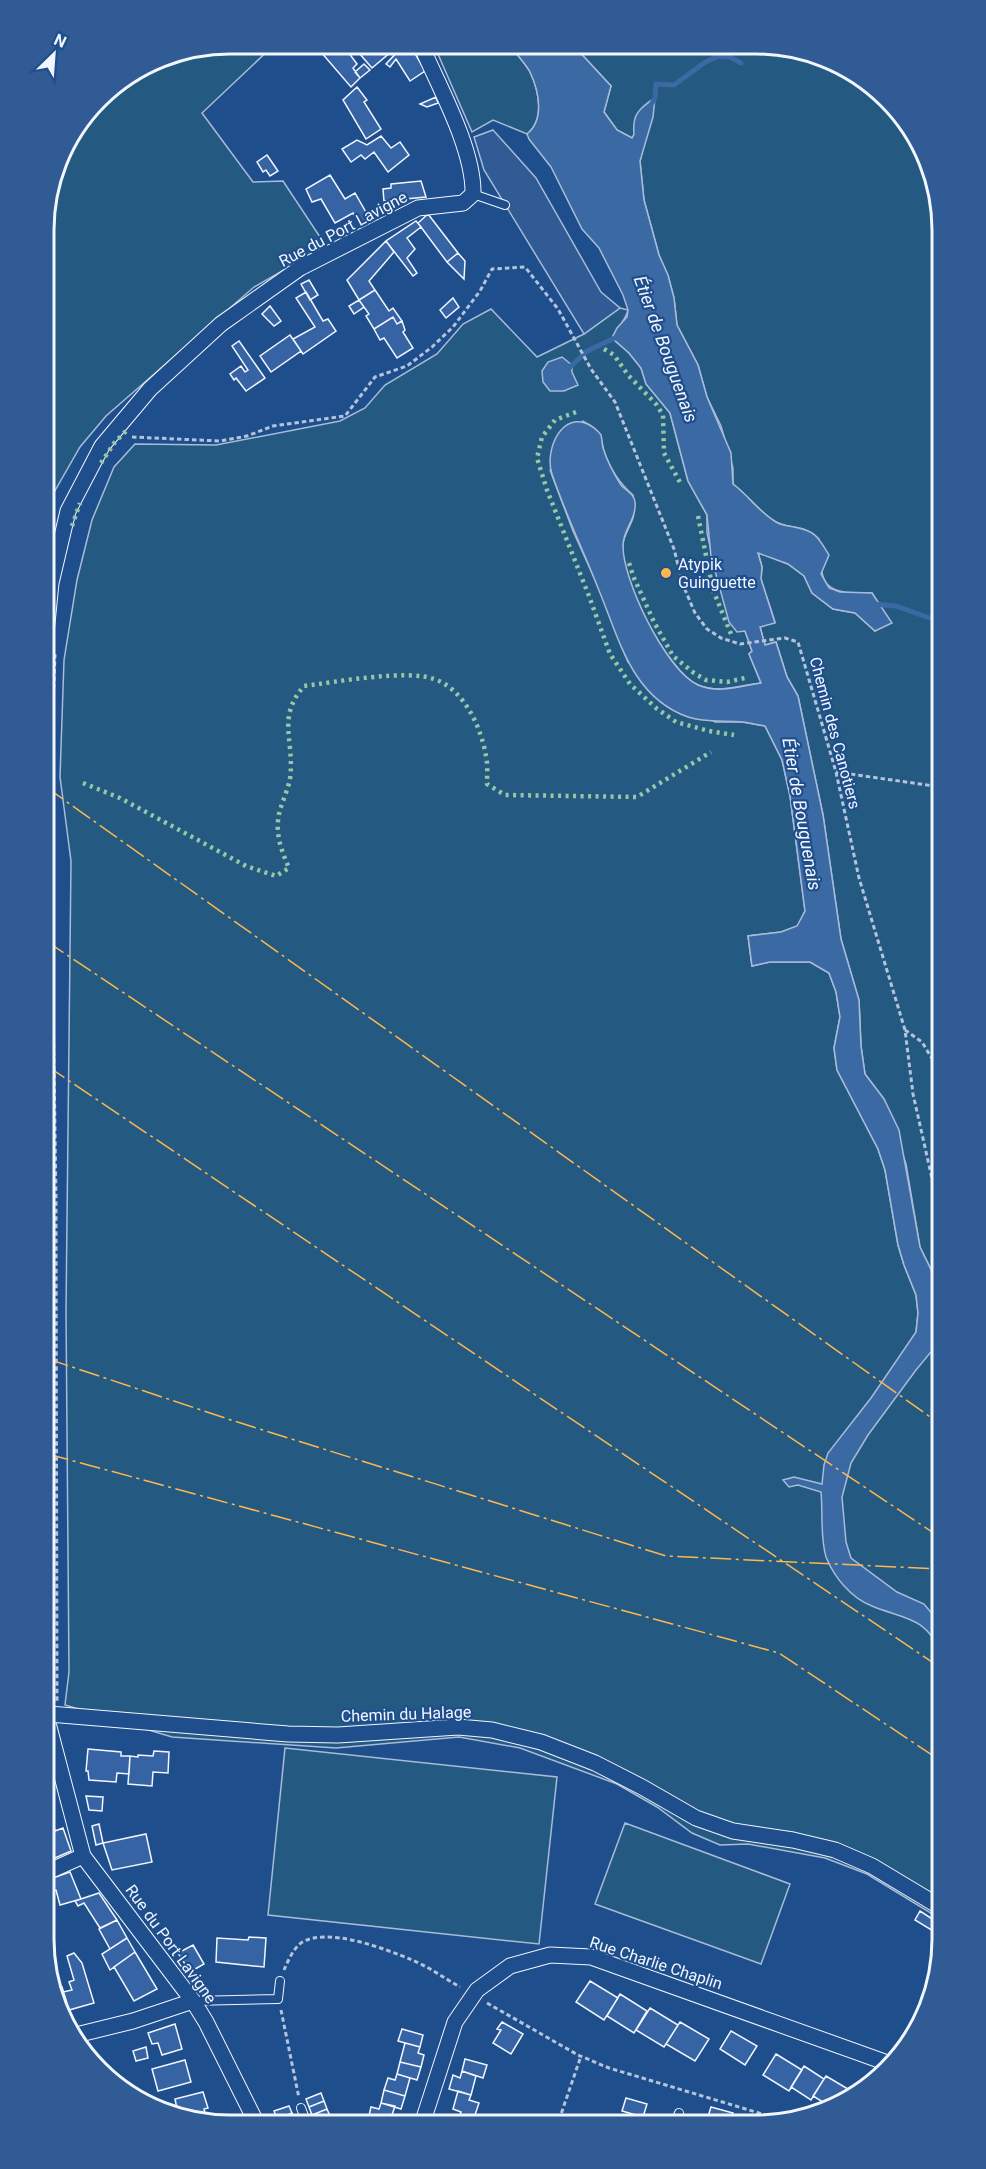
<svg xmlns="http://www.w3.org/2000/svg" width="986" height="2169" viewBox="0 0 986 2169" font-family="Roboto,sans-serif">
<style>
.green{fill:#245a82;stroke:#a8bbd7;stroke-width:1.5}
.parking{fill:#305b95;stroke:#a8bbd7;stroke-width:1.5}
.water{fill:#3b69a3;stroke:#a8bbd7;stroke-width:1.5}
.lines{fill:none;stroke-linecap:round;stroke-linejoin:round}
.stream{stroke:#3b69a3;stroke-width:5}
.building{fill:#3563a3;stroke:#f2f6ff;stroke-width:1.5}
.service-casing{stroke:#f2f6ff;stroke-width:10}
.minor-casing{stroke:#f2f6ff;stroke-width:17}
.path{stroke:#b3c4dc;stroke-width:3;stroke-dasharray:4.5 3;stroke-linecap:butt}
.service{stroke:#1f4e8c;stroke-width:8}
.minor{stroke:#1f4e8c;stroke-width:15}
.hedge{stroke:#97c8a6;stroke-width:4.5;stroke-dasharray:3 4.5;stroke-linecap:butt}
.power{stroke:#ffb74d;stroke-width:1.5;stroke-dasharray:21 4.5 3 4.5;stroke-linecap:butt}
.poi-dot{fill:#ffb74d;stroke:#1f4e8c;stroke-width:2}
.labels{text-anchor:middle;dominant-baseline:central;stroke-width:4.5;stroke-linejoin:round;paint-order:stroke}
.street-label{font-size:16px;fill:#f2f6ff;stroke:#1f4e8c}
.poi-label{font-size:16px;fill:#f2f6ff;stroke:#1f4e8c;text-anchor:start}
.water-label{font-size:18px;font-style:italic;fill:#f2f6ff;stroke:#1f4e8c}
.rim{fill:none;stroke:#f2f6ff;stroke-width:3}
</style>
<rect width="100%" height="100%" fill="#1f4e8c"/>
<!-- green -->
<path class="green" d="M230,44H275L202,113L253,182L283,181L326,246L254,287L106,416L80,447L45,508L44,217L63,148L107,90L159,58Z
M434,45H510C516,54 525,63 530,72C539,91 545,120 527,134L493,120L472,132Z
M574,46L792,47L879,90L917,136L936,181L940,1288L920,1247L906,1164L884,1099L865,1074L861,1046L859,1000L841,939L823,815L798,696L787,677L776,642L765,645L760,627L775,622L761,579L762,567L758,552L788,564L804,576L812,593L833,609L855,613L875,631L879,604L872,593C821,594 821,586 819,539C801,522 791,531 776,522C759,512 749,496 733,484V468L721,426L707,397L698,365L677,325L674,298L668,276L659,255L644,200L640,161L655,98C640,107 632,117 635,134L632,138L617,130L604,112L611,86Z
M620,308L628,310C626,320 617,328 612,338L629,353L641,368L646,384L670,413L688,481L707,515V533L717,577L745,631L752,651L749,654L761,683C740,685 719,694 698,685C668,672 619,577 623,544C624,535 630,527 633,518C635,511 633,503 633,495C619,483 610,469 604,451C602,445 602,437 599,433C595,427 589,425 583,421L550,470L573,531L598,586L628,662L715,722H742L765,726L782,760L790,796L805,911L798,926L781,932L748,936L752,966L770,962H810L829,973L836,992L840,1017L834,1048L837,1070L878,1149L885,1170L898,1245L904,1265L916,1295L918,1313L916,1332L940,1344L942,1920L867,1874L825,1858L748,1844L720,1845L692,1833L657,1807L617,1784L520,1748L459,1737L336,1748L172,1737L65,1705L69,1672L66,1311L71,861L60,777L64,660L77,580L92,520L114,467L135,444L216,445L340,421L365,408L385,385L437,354L463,324L491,309L537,357L584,334Z
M285,1748L557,1777L539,1944L268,1915Z
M625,1823L790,1884L761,1964L595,1904Z"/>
<!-- parking -->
<path class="parking" d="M493,130L536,178L601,292L620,308L584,334L484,170L474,137Z"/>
<!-- water -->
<path class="water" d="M510,45L574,46L611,86L604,112L617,130L632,138L634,134C632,114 639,109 655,98L653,117L640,161L644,200L659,255L668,275L674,298L677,325L698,365L707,397L731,453L733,484C749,496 759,512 776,522C781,525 788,526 794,527C816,531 818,537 829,555L821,574L829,588L840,592L872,593L892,623L875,631L855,613L833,609L812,593L804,576L788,564L758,553L762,567L761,579L775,623L760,627L765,645L776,642L787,677L798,696L823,815L841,939L859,1000L861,1046L865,1074L884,1099L899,1130L920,1247L940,1288V1345L930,1353L916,1370L868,1435L851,1463L842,1497L846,1542L851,1558L897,1592L924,1604L941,1624V1652C925,1616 903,1619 872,1606C851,1598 834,1577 826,1557C820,1537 823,1513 821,1492L798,1485L789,1487L783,1480L794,1477L822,1484L824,1465L828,1453L871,1398L916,1332L918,1313L916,1295L904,1265L898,1245L885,1170L878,1149L837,1070L834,1048L840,1017L836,992L829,973L810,962H770L752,966L748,936L781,932L797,926L805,911L790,796L782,760L765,726C758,725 750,723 743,722C725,720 706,723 688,717C631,697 619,638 598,588C583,550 565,513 552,474C544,451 562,408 591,426C594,428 599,432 601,435C602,439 602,444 603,448C607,461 614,474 621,485C626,491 634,493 635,502C637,518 623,530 623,545C622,579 666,671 698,685C719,694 740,686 761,683L749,654L752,651L745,631L737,632L729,622L711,556L707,515L688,481L670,413L646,384L641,368L629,353L612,338L617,328L627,317L628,310L623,295L599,248L582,229L551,167L529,139L527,134C545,120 539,91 530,72C525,63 516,54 510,45Z
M562,357L572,365V372L578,385L564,391H550L543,382L542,371L548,362Z"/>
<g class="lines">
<!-- stream -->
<path class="stream" d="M652,103L655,98L656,84L674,85L704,63L718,56L730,57L741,63
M567,370L587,351L619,336
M873,604L896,606L938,621"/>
</g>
<!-- building -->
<path class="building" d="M314,44H350L353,48L348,52L357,64L353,68L360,78L351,87Z
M370,44L404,45L393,54L391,52L372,68L359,53Z
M404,45H410L425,71L410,81L396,59L390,67L386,64Z
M364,64L370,70L360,78L355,72Z
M357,87L367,100L364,102L381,129L366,139L343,100Z
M436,97L438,103L427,107L420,104Z
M381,136L391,148L400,142L409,155L388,172L374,152L365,159L361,155L351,162L342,149L357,140L367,145Z
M267,155L278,171L270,176L266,170L263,172L257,162Z
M330,175L345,199L355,193L371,221L361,227L353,213L335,223L321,199L312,202L306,189Z
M421,181L426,197L384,201L383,189L391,188V184Z
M428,214L458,253L447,262L418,223Z
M416,221L421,227L407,238L415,249L407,258L417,273L413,276L386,241Z
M386,241L394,252L369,281L375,290L359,300L347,280Z
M458,253L465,261L464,279L447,262Z
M309,280L318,295L310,300L301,284Z
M375,290L389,311L393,308L402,321L397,324L393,317L374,329L366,316L369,314L359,300Z
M306,292L323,321L328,319L336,331L303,354L293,339L315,327L296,298Z
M453,298L459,307L446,318L440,310Z
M359,300L364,307L354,314L349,306Z
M270,306L281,321L274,326L262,314Z
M393,317L397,324L402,321L405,330L403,332L413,348L397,358L384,338L380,340L374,329Z
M290,335L301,351L271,372L260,356Z
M239,341L265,378L246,391L236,378L234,380L230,374L241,366L245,372L248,370L232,346Z
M88,1749L121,1752V1756H130L129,1774L117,1773L116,1782L89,1780L88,1771H86Z
M154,1751L169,1752L168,1773L153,1772L152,1786L128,1784L130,1756L138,1757V1755L153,1756Z
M86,1796L103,1797L102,1811L89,1810Z
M49,1813H51L55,1831L63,1828L71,1851L55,1858L49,1842Z
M99,1824L103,1843L96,1845L92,1826Z
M146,1834L152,1862L112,1870L103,1843Z
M70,1872L81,1899L60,1905L56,1890L51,1891L50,1879Z
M99,1893L117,1920L100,1928L84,1903L78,1906L75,1901Z
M920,1911L937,1922L933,1931L915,1920Z
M117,1920L127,1938L110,1949L99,1929Z
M249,1937L266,1938L264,1967L216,1962L217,1938L248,1940Z
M127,1938L135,1952L110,1970L102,1954Z
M193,1945L204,1964L190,1972L178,1953Z
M135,1952L157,1989L134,2001L114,1967Z
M74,1953L82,1963L94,2003L69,2010L63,1992L72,1990L69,1982L74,1980L67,1956Z
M590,1981L618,1998L604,2020L576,2002Z
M62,1987L69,2010L61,2013L51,1990Z
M620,1994L647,2011L634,2033L607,2016Z
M650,2008L678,2025L664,2047L636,2030Z
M502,2022L523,2034L511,2054L493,2043L501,2030L497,2029Z
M680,2022L709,2039L695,2061L666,2044Z
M175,2024L182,2049L162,2055L158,2043L152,2044L148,2033Z
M402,2029L423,2035L420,2047L398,2041Z
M731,2031L757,2046L745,2065L720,2049Z
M405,2043L420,2047L418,2053L424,2055L421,2067L400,2062Z
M146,2047L148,2058L136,2061L133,2051Z
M776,2054L802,2070L789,2091L763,2075Z
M465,2059L487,2065L483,2078L462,2071Z
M185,2060L191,2082L158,2091L152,2069Z
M400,2062L421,2067L417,2080L397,2074Z
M804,2066L824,2079L811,2100L791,2087Z
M462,2071L476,2076L471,2095L449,2089L453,2075L460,2078Z
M397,2074L410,2078L405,2096L384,2090L388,2078L395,2080Z
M826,2076L853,2092L848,2099L831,2107L813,2096Z
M384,2090L405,2096L401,2109L381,2103Z
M458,2091L471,2095L469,2100L479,2103L473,2121L459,2118L461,2112L453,2109Z
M203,2092L208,2108L204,2109L206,2118L193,2122L178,2114L175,2099Z
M321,2093L324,2101L309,2107L306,2099Z
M626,2098L647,2104L643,2117L622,2111Z
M324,2101L327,2109L312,2115L309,2107Z
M381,2103L395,2106L390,2121L368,2120L371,2107L379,2109Z
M289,2106L292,2113L277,2119L274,2111Z
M711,2107L733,2113L731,2119L707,2120Z
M327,2109L330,2116L314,2121L312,2115Z
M292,2113L295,2121L278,2122L277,2119Z"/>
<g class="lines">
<defs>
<path id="service" d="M473,194L505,205
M193,2001L278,1999L280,1981
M301,2108L306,2121
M676,2120L679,2113"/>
<path id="minor" d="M45,643L51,583L68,511L102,446L150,389L221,324L300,268L418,208L463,203L473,194C474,149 439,87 421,45
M49,1714L288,1734L338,1735L458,1727L492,1730L541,1742L595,1763L642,1787L696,1818L733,1831L793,1840L835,1850L872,1866L942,1908
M49,1727L83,1856L193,2001L206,2022L256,2122
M50,1867L54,1869L83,1856
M72,2036L133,2021L193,2001
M423,2121L455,2022L477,1990L510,1966L550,1955L591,1957L893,2065"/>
</defs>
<!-- service casing -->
<use href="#service" class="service-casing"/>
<!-- minor casing -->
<use href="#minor" class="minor-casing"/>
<!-- path -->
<path class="path" d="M132,437L220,441L247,436L273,426L345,416L375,377L407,366L432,347L453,327L480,291L492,269L525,267L558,309L591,369L615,402L674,549L683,585L695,613L707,629L721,638L740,644L785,638L798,642L836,772L859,878L905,1030L913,1094L940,1214
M55,654L50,796L56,1197L57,1701
M836,772L934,786
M938,775C929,801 934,868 938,896
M905,1030L922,1042L939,1070
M284,1970C288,1961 293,1949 301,1943C326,1926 386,1949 412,1960C429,1967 444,1978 460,1987
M487,2003L578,2055L609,2068L779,2119
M281,2010L299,2098
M559,2120L581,2056"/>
<!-- service -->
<use href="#service" class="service"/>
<!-- minor -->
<use href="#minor" class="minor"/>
<!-- hedge -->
<path class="hedge" d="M604,349L614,355L628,375L656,404L663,415L664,453L682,486
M576,412L555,420L542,437L537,458L547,490L589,596L610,654L630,684L656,708L676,722L709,731L734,735
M101,463L115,442L127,430
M698,516L713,590L731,634
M72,526L80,503
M629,563L634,578L654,622L673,656L694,673L706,680L727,682L745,678
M46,715L50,643
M83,783L120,798L246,866L276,876L289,868C281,850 274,831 280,810C283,800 288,789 290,779C295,740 276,718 304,686C336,682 406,669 434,679C464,689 481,727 486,756C488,765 487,775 487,784L505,795L637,797L711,752
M47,822L51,1189L48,1440L51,1683"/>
<!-- power -->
<path class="power" d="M46,787L940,1424
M46,941L941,1538
M47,1066L941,1668
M48,1359L234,1421L666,1556L941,1569
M48,1454L779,1653L941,1761"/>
</g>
<!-- markers -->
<circle class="poi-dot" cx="666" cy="573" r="6"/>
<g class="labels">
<!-- street labels -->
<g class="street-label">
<text transform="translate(343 229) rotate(-28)">Rue du Port Lavigne</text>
<text transform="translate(835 733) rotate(75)">Chemin des Canotiers</text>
<text transform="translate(406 1714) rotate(-2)">Chemin du Halage</text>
<text transform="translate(171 1944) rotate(54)">Rue du Port Lavigne</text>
<text transform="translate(656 1963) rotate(18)">Rue Charlie Chaplin</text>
</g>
<!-- poi labels -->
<g class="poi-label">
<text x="678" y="564">Atypik<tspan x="678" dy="18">Guinguette</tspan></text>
</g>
<!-- water labels -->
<g class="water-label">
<text transform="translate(666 349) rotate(70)">Étier de Bouguenais</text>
<text transform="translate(802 814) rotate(80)">Étier de Bouguenais</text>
</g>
</g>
<!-- crop -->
<path d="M0 0H986V2169H0ZM230 54H756A176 176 0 0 1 932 230V1939A176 176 0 0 1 756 2115H230A176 176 0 0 1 54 1939V230A176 176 0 0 1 230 54Z" fill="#305b95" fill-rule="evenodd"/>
<path class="rim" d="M230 54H756A176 176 0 0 1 932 230V1939A176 176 0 0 1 756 2115H230A176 176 0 0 1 54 1939V230A176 176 0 0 1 230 54Z"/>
<!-- north arrow -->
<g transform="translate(54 54) rotate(25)" stroke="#1f4e8c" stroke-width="4.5" paint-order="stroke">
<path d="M0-4.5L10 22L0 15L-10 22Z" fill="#f2f6ff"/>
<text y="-9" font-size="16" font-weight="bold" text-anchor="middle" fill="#f2f6ff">N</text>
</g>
</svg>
